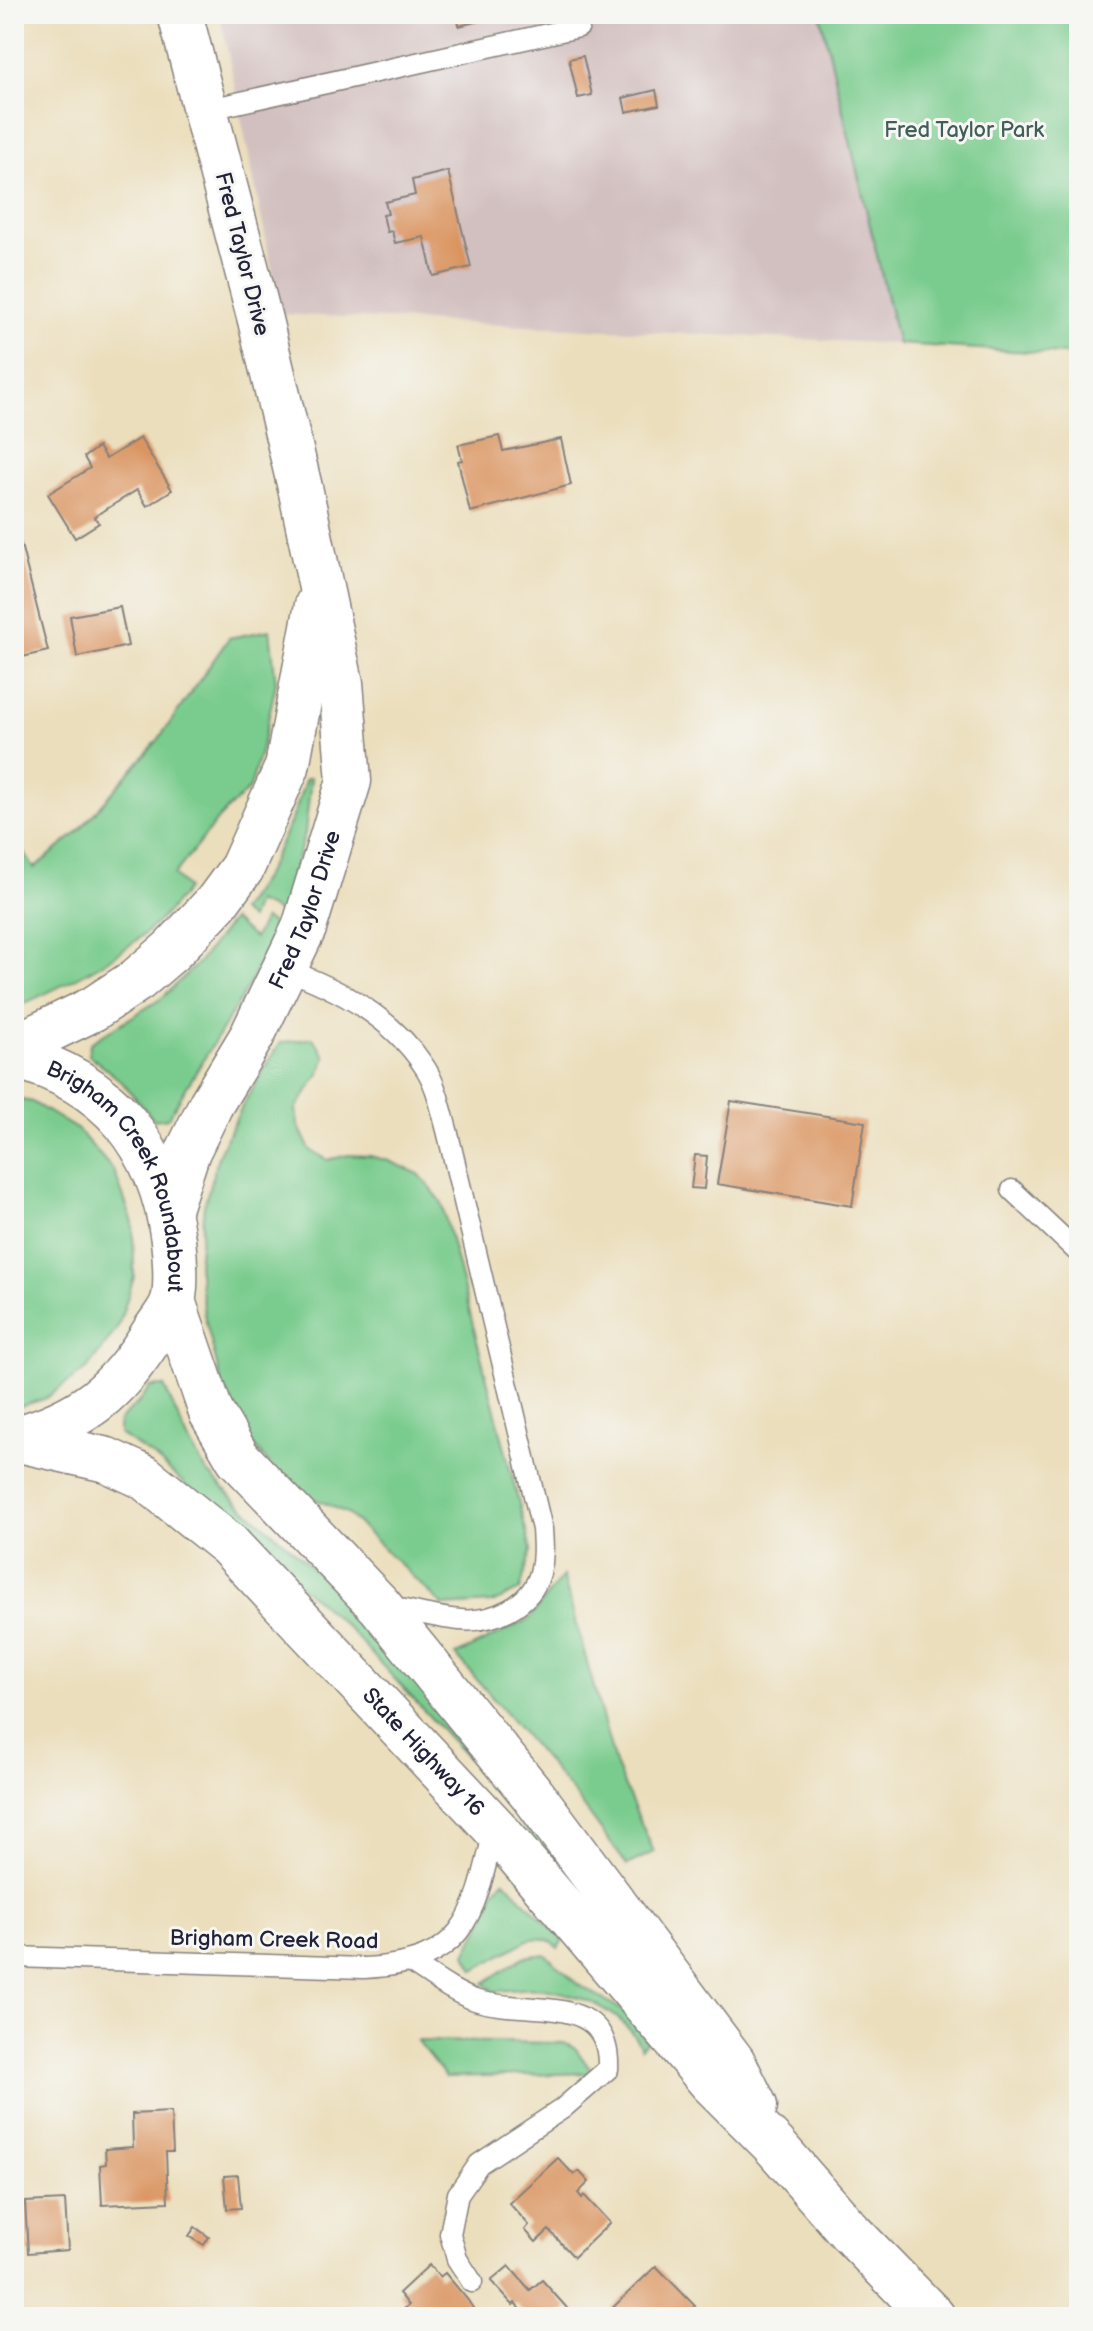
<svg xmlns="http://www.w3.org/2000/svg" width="1093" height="2331" viewBox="0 0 1093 2331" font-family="'Balsamiq Sans',sans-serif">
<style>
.industrial{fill:#d2bfbf}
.green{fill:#7acc8e;stroke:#4e7764;stroke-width:2}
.building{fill:#da9461}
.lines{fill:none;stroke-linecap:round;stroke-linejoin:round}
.service-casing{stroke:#86807c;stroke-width:23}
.secondary-casing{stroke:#86807c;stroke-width:47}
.primary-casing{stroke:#86807c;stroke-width:47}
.service{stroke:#fff;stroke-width:20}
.secondary{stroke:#fff;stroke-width:44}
.primary{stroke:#fff;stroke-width:44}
.labels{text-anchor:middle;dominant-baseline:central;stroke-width:6;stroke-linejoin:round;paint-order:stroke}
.park-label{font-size:22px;fill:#415e58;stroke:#f6f6f2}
.street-label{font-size:22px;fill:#22223b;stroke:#f6f6f2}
</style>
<rect width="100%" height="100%" fill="#f6f6f2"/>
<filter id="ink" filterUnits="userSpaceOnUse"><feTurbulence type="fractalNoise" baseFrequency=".0125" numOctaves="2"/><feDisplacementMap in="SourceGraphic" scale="16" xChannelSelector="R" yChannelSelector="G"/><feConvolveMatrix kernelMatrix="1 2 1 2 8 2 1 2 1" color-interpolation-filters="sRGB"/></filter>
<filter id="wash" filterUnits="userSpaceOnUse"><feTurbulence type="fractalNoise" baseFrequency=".006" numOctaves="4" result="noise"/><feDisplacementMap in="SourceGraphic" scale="32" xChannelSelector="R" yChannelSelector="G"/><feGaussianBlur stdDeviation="1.8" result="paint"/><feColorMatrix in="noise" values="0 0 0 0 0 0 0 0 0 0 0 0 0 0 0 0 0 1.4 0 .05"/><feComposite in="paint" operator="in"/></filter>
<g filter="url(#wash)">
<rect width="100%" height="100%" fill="#ebdebc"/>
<!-- industrial -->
<path class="industrial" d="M220,14H820L898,344L281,314Z"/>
<!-- green -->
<path class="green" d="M820,14H1079V355L898,344Z
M270,630L276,683L265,734L250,788L219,818L174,875L187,888C147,946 77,980 14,1008V837L34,868L76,834L158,740L229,638Z
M306,778H311L305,833L281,913L256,902L250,919L240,911L266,874L293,817Z
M264,919L278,926L247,988L168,1118L154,1120L121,1081L89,1055L90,1043L162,998L199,962L232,920L254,938Z
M313,1038L326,1057L319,1074L296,1109L298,1125L310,1150L328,1160L348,1155L370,1156L389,1161L419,1174L441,1201L531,1550L520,1590L492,1603L443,1606L347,1513L288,1487L250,1441L221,1381L204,1314L198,1265L204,1206L219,1153L244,1103L280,1043Z
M14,1098L32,1102L78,1130L114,1171L133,1223L134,1277L118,1327L87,1369L44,1399L14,1408Z
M164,1386L189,1442L207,1472L236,1501L290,1547L362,1615L592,1891L580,1900L484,1776L347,1627L154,1457L119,1434V1420L139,1402L150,1387Z
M563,1576L616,1767L654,1852L627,1865L575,1795L456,1655L528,1620Z
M504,1880L563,1940L558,1948C550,1938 541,1937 528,1940L474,1970L466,1954L485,1917L493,1892Z
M545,1954L578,1984L622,2010L647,2041L641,2047C622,2010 583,1995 543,1989C527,1987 509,1991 493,1991L484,1983L524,1957Z
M417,2041L564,2043L576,2049L593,2073L446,2077Z"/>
<g id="blocks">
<!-- building -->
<path class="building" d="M457,14H503V15L459,26Z
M583,56L592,95L578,98L569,59Z
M656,90L659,105L626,112L623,98Z
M448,171L471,267L433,276L424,237L395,243L392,231L387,232L383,215L388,214L385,202L415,195L412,180Z
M499,436L503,451L561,439L571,485L470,512L458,461L462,460L458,445Z
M140,438L172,490L147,506L137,490L94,517L99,523L75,538L48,494L90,468L84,457L98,447L106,459Z
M14,517L48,651L14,659Z
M120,607L128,646L77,657L70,616Z
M731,1101L865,1122L852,1206L717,1184Z
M695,1155L707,1156L704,1189L691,1188Z
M171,2112L173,2152H166L168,2202L102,2205L100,2165L106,2164L105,2149L133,2147L132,2114Z
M558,2158L574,2175L579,2171L589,2182L578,2193L582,2198L584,2195L610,2223L574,2257L549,2230L536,2242L525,2230L529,2225L509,2203Z
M238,2175L241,2208L227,2209L224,2176Z
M65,2200L68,2250L28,2253L25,2202Z
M195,2227L209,2237L204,2245L189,2236Z
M429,2265L440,2277L445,2273L467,2299L473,2308L463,2317H454L451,2314L447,2317H413L405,2308L409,2305L399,2293Z
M509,2266L530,2290L542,2280L567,2308L558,2317H528L515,2303L513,2305L491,2281Z
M656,2266L695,2306L684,2317H603Z"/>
</g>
</g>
<g filter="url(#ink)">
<use href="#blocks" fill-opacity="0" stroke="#86807c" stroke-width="2"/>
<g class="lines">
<defs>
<path id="service" d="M205,110L579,27
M285,969C339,989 392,1017 424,1066C437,1085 441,1109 447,1130L542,1529C543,1544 544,1558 540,1573C531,1606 492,1623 460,1620C436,1618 411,1611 386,1606
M1012,1190L1079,1253
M14,1957L364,1968C466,1963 474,1917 494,1830
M411,1963C432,1976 452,1992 475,2000C525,2017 611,1989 608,2069L562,2109L479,2164L458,2194L450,2234L457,2259L472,2282"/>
<g id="secondary">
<path d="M14,1047L93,1009L137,980L172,950L217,902L242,868L287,767L317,605"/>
<path id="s1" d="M169,1209L188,1151L211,1104L252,1036L304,928L349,781L341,683L301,492L260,320L180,14"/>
</g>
<g id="primary">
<path id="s2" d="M14,1056C109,1081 160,1144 173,1240C175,1255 177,1287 173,1301C170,1311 160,1323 154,1332C117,1392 83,1420 14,1439"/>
<path d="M173,1301L211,1412L238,1458L379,1605L533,1795L733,2062L755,2106"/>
<path id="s3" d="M15,1439L107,1460L144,1477L229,1545L494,1827L711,2082L774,2145L850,2232L933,2317"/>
</g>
</defs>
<!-- service casing -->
<use href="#service" class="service-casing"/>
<!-- secondary casing -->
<use href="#secondary" class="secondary-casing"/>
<!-- primary casing -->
<use href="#primary" class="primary-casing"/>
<!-- service -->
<use href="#service" class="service"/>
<!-- secondary -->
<use href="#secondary" class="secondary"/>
<!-- primary -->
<use href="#primary" class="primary"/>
</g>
</g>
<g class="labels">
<!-- park labels -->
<g class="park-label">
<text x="964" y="130">Fred Taylor Park</text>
</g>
<!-- street labels -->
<g class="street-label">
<text transform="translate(242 254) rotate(76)">Fred Taylor Drive</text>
<text stroke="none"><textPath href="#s1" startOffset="330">Fred Taylor Drive</textPath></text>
<text stroke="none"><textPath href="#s2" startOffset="174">Brigham Creek Roundabout</textPath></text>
<text stroke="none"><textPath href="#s3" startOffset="528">State Highway 16</textPath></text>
<text transform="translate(274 1940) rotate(1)">Brigham Creek Road</text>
</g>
</g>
<!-- margin -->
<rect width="1093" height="2331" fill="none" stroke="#f6f6f2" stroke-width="48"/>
</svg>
